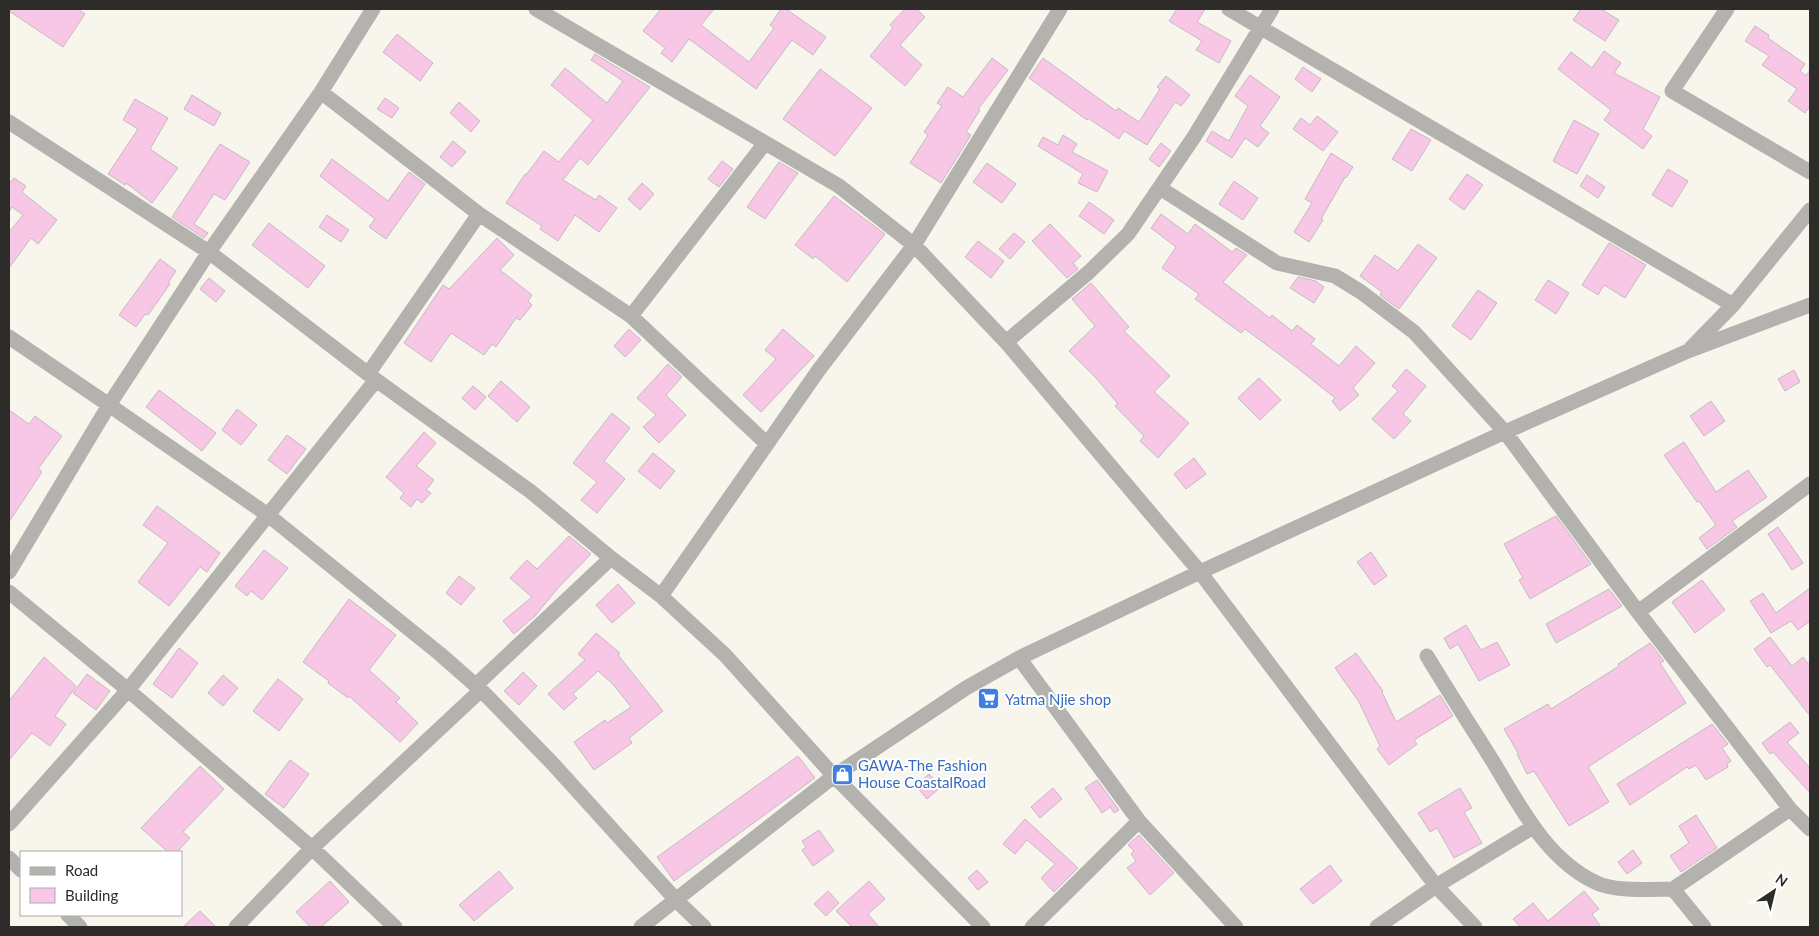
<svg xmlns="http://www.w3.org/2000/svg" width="1819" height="936" viewBox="0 0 1819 936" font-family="Lato,sans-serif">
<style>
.building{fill:#f9c7e6;stroke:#c3bbc0}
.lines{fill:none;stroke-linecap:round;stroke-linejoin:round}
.minor{stroke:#b4b2af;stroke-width:15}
.labels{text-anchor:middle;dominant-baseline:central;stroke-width:4;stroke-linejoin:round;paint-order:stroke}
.shop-label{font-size:15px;fill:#366cbe;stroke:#fff;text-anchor:start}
</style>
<rect width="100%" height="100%" fill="#f8f5ed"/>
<!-- building -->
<path class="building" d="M9,9H78L85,14L63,47L9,11Z
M661,9H714L701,25L749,62L774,28L770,25L781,9H786L826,37L813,55L792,40L756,89L689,39L672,62L661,53L665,48L643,31Z
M905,9H916L925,17L900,45L922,65L905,86L870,56L893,28L890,25Z
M1177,9H1205L1197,22L1231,41L1219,63L1196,50L1202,41L1169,21Z
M1581,9H1601L1619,20L1605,41L1573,20Z
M1755,26L1769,35L1768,38L1805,64L1800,71L1806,76L1810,70V106L1805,113L1788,101L1797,89L1762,65L1769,56L1745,41Z
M397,34L433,63L420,81L383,52Z
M1604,51L1621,63L1614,73L1660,97L1643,129L1652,136L1643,149L1604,120L1611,110L1558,69L1571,52L1592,68Z
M595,54L650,87L588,165L580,158L563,180L596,200L599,195L617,208L599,232L575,215L558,241L540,229L542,226L506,203L525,174L526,175L544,151L559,162L593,120L551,85L565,68L607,103L623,81L591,60Z
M992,58L1008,70L978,109L980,110L966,132L971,135L941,183L910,163L928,135L924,132L942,106L937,103L948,87L963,97Z
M1043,58L1116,111L1118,108L1139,122L1160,89L1157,87L1166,76L1190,95L1181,106L1175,102L1147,145L1124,131L1119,139L1088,118L1087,120L1029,78Z
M1303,67L1321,79L1312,92L1295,79Z
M820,69L872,108L835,156L783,119Z
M1250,75L1280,97L1260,126L1269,133L1258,147L1245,138L1232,158L1206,141L1212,131L1229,141L1248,106L1235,96Z
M192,95L221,113L214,126L184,109Z
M385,98L399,108L392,118L377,109Z
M135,99L168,118L150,149L178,168L152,203L126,183L125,185L108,174L138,129L123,120Z
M459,102L480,121L471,132L450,113Z
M1317,116L1338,132L1323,151L1293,129L1301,118L1310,125Z
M1574,120L1599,134L1577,174L1553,161Z
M1411,129L1431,140L1412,171L1392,159Z
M1063,135L1077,144L1072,152L1108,171L1097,192L1078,183L1083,174L1038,146L1043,137L1058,145Z
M453,141L466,152L452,167L440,157Z
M1161,143L1171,151L1159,167L1149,159Z
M220,144L250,162L225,200L214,194L194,224L208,233L204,238L172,217Z
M1331,153L1353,167L1346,178L1345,177L1321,219L1323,220L1309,242L1294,232L1312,203L1305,199Z
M332,159L388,201L409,172L425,184L386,239L369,227L375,219L320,176Z
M722,161L733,169L719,187L708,179Z
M779,162L798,173L765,219L747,207Z
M987,163L1016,184L1002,203L973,182Z
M1668,169L1688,181L1672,207L1652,195Z
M1467,174L1483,185L1464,210L1449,199Z
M1587,175L1605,187L1598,198L1580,186Z
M14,178L26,186L22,192L57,220L38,244L31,238L9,268V232L23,215L12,207L9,212V180L11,182Z
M1234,181L1258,198L1243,220L1219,204Z
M642,183L654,194L640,210L628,199Z
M834,196L885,234L847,282L815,256L813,259L795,245Z
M1089,202L1114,220L1104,234L1079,216Z
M1161,214L1188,234L1195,224L1232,252L1236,248L1247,255L1223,282L1270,318L1272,315L1292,331L1297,325L1315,339L1311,344L1339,366L1356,346L1375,363L1353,388L1359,395L1340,411L1332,401L1335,398L1295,366L1245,329L1241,333L1195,299L1199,294L1162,268L1176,247L1151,228Z
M327,215L349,230L341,242L319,227Z
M269,223L325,266L308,288L252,245Z
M1050,224L1081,256L1073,263L1078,269L1067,278L1032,241Z
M1014,233L1025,242L1010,259L999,249Z
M497,238L514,255L500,270L532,295L528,301L532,305L520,320L516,318L496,347L492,344L484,355L451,333L431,362L404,343L443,285L449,289Z
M978,241L1004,261L991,278L965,257Z
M1609,243L1646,265L1625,298L1604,285L1598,295L1582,285Z
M1418,244L1437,258L1399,309L1380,295L1382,292L1360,276L1375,255L1398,271Z
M160,259L176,271L168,283L170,284L148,315L145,314L136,327L119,315Z
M1298,277L1316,281L1324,287L1314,303L1290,288Z
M209,278L225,291L216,302L200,289Z
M1548,280L1569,293L1556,314L1535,300Z
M1091,283L1129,327L1124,331L1170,376L1154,392L1189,423L1158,458L1140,441L1144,436L1115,406L1118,404L1096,378L1069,351L1095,326L1072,299Z
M1478,290L1497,303L1471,340L1452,326Z
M629,329L641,340L625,357L614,346Z
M783,329L814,356L761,412L743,395L776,359L765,350Z
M668,364L682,377L666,395L686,415L659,443L643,427L656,415L637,398Z
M1406,369L1426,386L1403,414L1411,421L1394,439L1372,419L1398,391L1392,386Z
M1794,370L1800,382L1785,391L1778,379Z
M1259,378L1281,400L1260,420L1238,398Z
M501,381L530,407L517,422L488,396Z
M473,386L486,397L475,410L462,398Z
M159,390L216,433L202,451L146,407Z
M1711,401L1725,421L1704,436L1690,416Z
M237,409L257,425L241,445L222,430Z
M9,410L29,424L35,416L62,436L38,469L42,472L9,522Z
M612,413L630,428L604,461L625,479L597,513L581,500L597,482L573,463Z
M424,432L436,443L416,466L434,480L426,490L431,493L422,503L417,499L411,507L400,498L404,493L386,477Z
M287,435L306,449L287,474L268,460Z
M1684,442L1716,492L1748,470L1767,497L1732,521L1737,527L1707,549L1699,538L1716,525L1699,501L1697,502L1664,455Z
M653,453L675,471L660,489L638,471Z
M1194,458L1206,474L1186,489L1174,474Z
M157,506L220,553L207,572L200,567L169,606L138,582L168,543L143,525Z
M1556,516L1591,564L1530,599L1519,580L1523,578L1504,544Z
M1778,527L1803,563L1792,570L1768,534Z
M569,536L591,554L558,588L535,616L514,634L503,621L532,597L510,578L527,560L537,569Z
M264,550L288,568L262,600L251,591L247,596L235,586Z
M1371,552L1387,576L1374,585L1357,562Z
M459,576L475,588L461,605L446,593Z
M1702,580L1725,610L1695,633L1672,602Z
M618,584L635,603L612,623L596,605Z
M1810,588V621L1798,630L1791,621L1771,633L1750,601L1763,593L1776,613Z
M1609,589L1622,606L1556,643L1546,624Z
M349,599L396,635L369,670L400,698L396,702L418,723L400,742L349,696L348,698L328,683L329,681L303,662Z
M1466,625L1481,650L1497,642L1510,665L1479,681L1458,644L1450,649L1444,638Z
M596,633L620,653L618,655L663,711L629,738L632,743L594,770L574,742L605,720L607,723L631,707L612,683L598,671L573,694L577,698L564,710L548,694L585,660L578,654Z
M1770,637L1792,666L1803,657L1810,666V716L1770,665L1767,667L1754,649Z
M1650,643L1664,661L1660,663L1686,703L1588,767L1609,802L1569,826L1534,771L1527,774L1517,754L1518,753L1504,729L1548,704L1551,709L1619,666L1618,664Z
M179,648L198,663L172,698L153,684Z
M1356,653L1383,691L1382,692L1396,722L1440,695L1453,716L1414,740L1417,744L1389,765L1377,749L1380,746L1359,702L1335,668Z
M44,657L76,686L55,716L66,724L50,746L32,733L9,760V701Z
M523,672L537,686L519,705L504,691Z
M87,674L110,691L96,710L73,693Z
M223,675L238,688L223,706L208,693Z
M278,679L303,699L279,731L253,711Z
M1790,722L1799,733L1787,742L1810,768V793L1773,752L1770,754L1762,743Z
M1712,724L1728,744L1722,748L1731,761L1727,764L1728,767L1706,780L1696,765L1689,769L1687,767L1630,805L1617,784Z
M798,756L815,778L674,881L657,857Z
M290,760L309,774L284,808L265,794Z
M200,766L224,789L183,832L190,838L177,852H168L141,828Z
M929,774L941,787L927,799L916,786Z
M1097,780L1119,810L1114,813L1110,807L1102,813L1085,788Z
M1053,788L1062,799L1040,818L1031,807Z
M1460,788L1472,808L1464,812L1482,843L1454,858L1437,828L1430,832L1418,813Z
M1696,815L1717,848L1681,872L1670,856L1689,843L1679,826Z
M1025,819L1078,868L1054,892L1041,878L1055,864L1027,840L1015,854L1003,844Z
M819,830L834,851L813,866L802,850L806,847L802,841Z
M1139,835L1174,873L1150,895L1127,868L1136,861L1131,854L1134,851L1128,845Z
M1633,850L1642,863L1627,874L1618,862Z
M1330,865L1342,881L1313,904L1300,889Z
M977,870L988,882L978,890L968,878Z
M499,871L513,888L474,921L459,905Z
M330,881L349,902L321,927H310L296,912Z
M869,881L885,899L868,914L879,927H852L836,911Z
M828,891L839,903L826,916L814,904Z
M1584,891L1599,909L1592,914L1601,927H1520L1513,919L1533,903L1548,921Z
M200,911L216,927H183Z"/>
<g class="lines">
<!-- minor -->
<path class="minor" d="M536,9L839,186L914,245L1006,342L1200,572L1436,886L1475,927
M1229,9L1733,305
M1727,9L1672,91L1810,172
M321,92L479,214L631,316L766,443
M9,122L209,252L376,380L530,491L611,558L661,596L725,655L834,776L983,927
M1160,188L1277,263L1335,276L1361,292L1414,332L1505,432L1638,612L1790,809L1810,829
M631,316L765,143
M9,337L109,405L268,515L440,654L481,690L553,764L677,901L704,927
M1006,342L1089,272L1128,234L1194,137L1272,9
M1691,348L1733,305L1810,210
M368,374L479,214
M9,572L109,405L209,252L321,92L373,9
M9,592L128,690L312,848L395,927
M661,596L818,371L914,245L1060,9
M1638,612L1810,484
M1427,656C1448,691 1470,725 1492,760C1519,804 1546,860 1597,883C1616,892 1652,889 1673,889
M1019,658L1139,821L1236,927
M476,685L611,558
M9,824L128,690L376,380
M9,858L21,870
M68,915L80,927
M236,927L312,848L481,690
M641,927L834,776L966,688L1019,658L1200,572L1505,432L1688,351L1810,305
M1032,927L1139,821
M1377,927L1436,886L1533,827
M1704,927L1673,889L1790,809"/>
</g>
<!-- icons -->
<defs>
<symbol id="supermarket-square" viewBox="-11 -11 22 22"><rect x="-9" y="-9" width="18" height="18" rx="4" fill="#3f7fe0" stroke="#fff"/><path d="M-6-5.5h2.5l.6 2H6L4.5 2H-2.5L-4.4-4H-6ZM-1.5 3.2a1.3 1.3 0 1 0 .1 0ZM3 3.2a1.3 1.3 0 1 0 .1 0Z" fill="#fff"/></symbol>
<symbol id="shop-square" viewBox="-11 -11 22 22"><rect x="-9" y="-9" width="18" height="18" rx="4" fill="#3f7fe0" stroke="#fff"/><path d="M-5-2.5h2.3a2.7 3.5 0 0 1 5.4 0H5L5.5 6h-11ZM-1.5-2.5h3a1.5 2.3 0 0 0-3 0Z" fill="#fff"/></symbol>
</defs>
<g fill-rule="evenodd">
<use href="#supermarket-square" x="976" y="686" width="25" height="25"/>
<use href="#shop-square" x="830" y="762" width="25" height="25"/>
</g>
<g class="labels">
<!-- shop labels -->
<g class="shop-label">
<text x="1005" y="699">Yatma Njie shop</text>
<text x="858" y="765">GAWA-The Fashion<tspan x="858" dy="17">House CoastalRoad</tspan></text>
</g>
</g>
<!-- border -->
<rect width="1819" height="936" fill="none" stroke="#2d2c29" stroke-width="20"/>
<!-- legend -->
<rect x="20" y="851" width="162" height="65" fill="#ffffff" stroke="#ababa9"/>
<rect x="30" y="867" width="25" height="8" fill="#b4b2af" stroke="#ababa9"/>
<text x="65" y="876" font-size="15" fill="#2d2c29">Road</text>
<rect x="30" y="888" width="25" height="15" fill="#f9c7e6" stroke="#ababa9"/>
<text x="65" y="901" font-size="15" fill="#2d2c29">Building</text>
<!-- north arrow -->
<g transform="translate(1774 891) rotate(35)" stroke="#ffffff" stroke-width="4" paint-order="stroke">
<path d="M0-4L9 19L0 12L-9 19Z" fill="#2d2c29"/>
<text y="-8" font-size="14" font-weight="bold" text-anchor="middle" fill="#2d2c29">N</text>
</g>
</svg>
